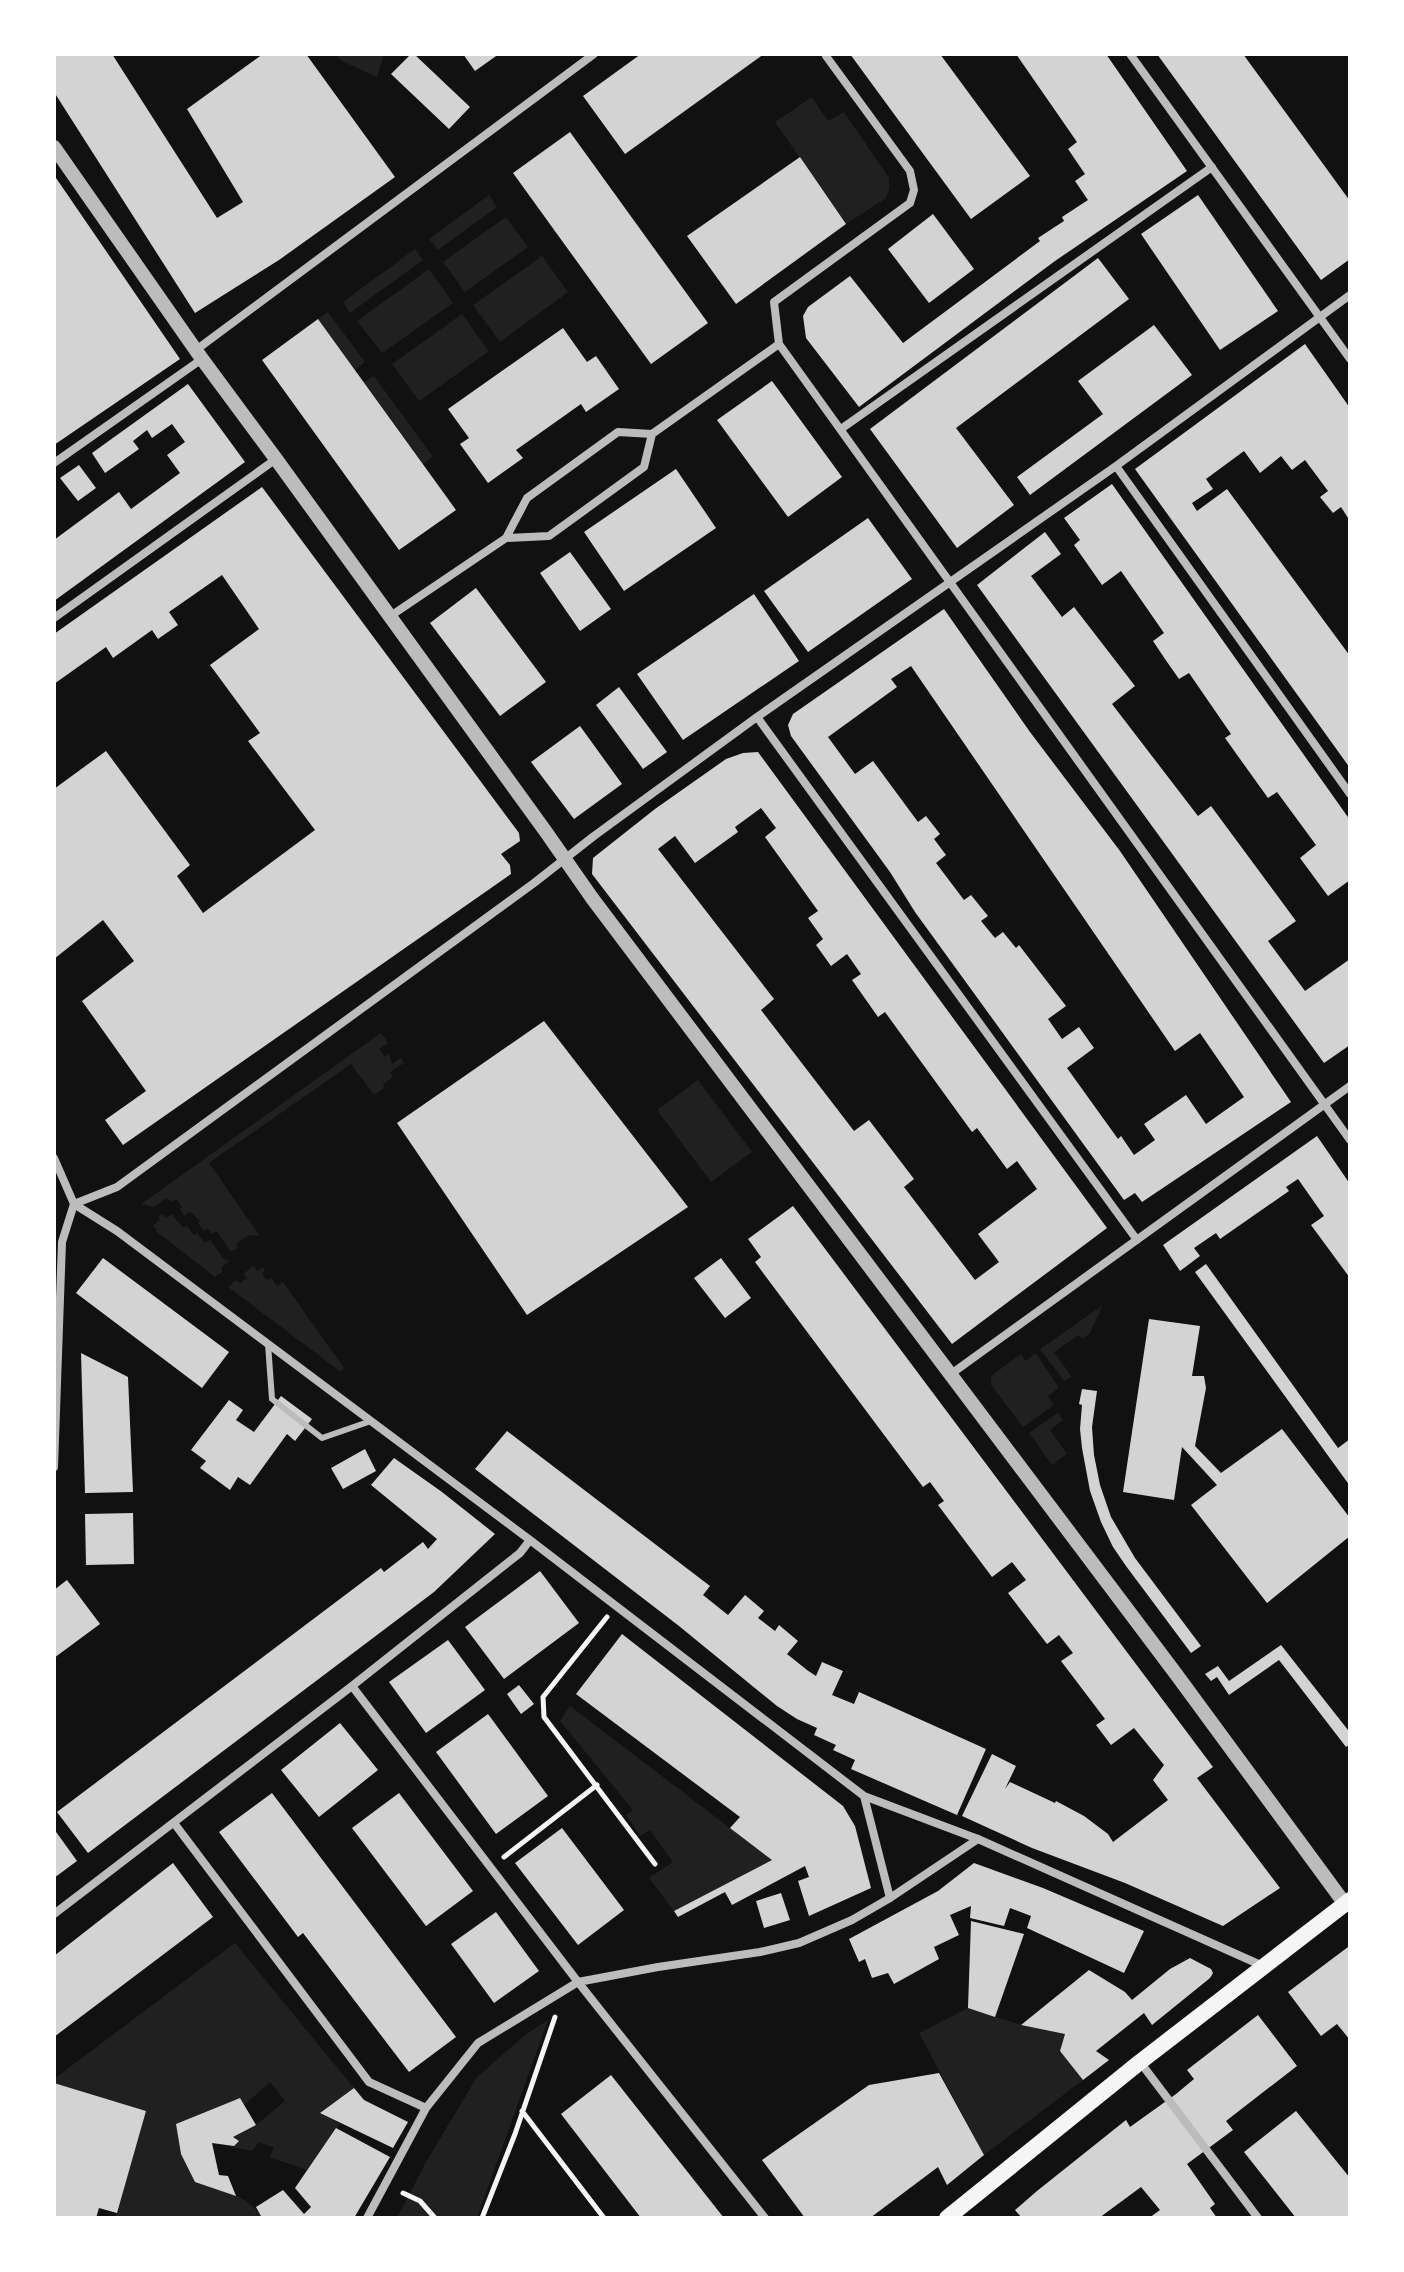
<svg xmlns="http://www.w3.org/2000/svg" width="1404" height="2272" viewBox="0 0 1404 2272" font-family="Inter,sans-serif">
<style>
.green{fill:#202020}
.building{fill:#d3d3d3;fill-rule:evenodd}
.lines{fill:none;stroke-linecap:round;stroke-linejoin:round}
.path{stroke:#f5f5f5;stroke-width:5}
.service{stroke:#bcbcbc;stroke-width:6}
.minor{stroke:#bcbcbc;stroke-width:8}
.tertiary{stroke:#bcbcbc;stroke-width:14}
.secondary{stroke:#f5f5f5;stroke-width:16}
</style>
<rect width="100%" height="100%" fill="#111"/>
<!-- green -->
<path class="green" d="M334,54H384L377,77L342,61Z
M812,97L828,121L844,112L889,178V189L886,198L846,224L775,122Z
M489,195L497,207L438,250L429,239Z
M506,217L528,247L465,292L443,262Z
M415,249L423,260L350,313L343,302Z
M542,256L568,292L500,342L473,305Z
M429,269L453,303L382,353L357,321Z
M328,312L365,362L355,370L318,319Z
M462,314L489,351L419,401L392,364Z
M374,376L433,457L423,464L364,382Z
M381,1033L388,1043L379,1049L385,1057L389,1054L392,1064L401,1058L404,1063L390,1072L393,1077L383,1084L384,1088L374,1095L351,1064L209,1163L260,1236L249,1235L236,1244L238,1248L231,1252L217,1231L212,1234L208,1228L204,1231L198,1223L200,1221L190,1212L184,1216L180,1209L182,1207L176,1199L171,1202L167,1198L154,1207L141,1204Z
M698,1080L752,1152L711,1182L657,1110Z
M162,1214L165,1218L172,1214L183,1228L187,1226L194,1235L197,1233L205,1243L210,1240L224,1259L230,1261L222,1267V1272L215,1277L156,1231L157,1229L153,1226L160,1219L158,1217Z
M253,1265L257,1271L263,1267L265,1271L262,1274L267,1280L271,1278L277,1286L283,1282L344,1368L341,1372L228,1287L236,1280L240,1283L247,1278L244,1274Z
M1103,1305L1090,1333L1082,1339L1079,1335L1054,1352L1072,1377L1064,1381L1040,1349Z
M1036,1353L1059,1388L1048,1396L1054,1405L1023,1427L991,1385V1376L1021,1354L1025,1361Z
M1058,1413L1063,1420L1050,1430L1067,1454L1052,1465L1029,1433Z
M570,1706L772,1860L674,1911L649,1878L673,1862L650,1830L640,1836L626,1815L633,1810L560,1721Z
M235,1943L354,2088L321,2112L340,2124L307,2170L269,2157L274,2148L259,2142L252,2151L212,2143L234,2146L239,2141L233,2137L256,2125L285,2101L270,2082L244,2105L239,2098L176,2124L181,2154L195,2182C219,2189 249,2195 262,2218H115L146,2111L54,2083V2079Z
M968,2008L1021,2025L1065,2034L1060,2051L1083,2080L984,2155L919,2033Z
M548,2020L477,2218H397L426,2162L477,2077L525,2035Z"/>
<!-- building -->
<path class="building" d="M54,54H112L217,218L243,202L187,109L263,54H306L395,177L279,260L195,313L54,92Z
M411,54H414L470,107L449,129L391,74Z
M463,54H499L475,71Z
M641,54H764L625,154L583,96Z
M850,54H940L1030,176L971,219Z
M1016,54H1106L1187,171L1055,261L859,407L806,338L803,316L808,307L850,276L903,343L1040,241L1038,238L1064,221L1062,217L1088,200L1075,181L1085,174L1068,149L1077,142Z
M1157,54H1243L1350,201V259L1321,280Z
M570,132L708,323L651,364L513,173Z
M800,157L846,224L736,304L687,236Z
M54,175L180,359L54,445Z
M1198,195L1278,311L1220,350L1141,234Z
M933,214L974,269L929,303L888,249Z
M1098,258L1129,299L956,428L1014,505L957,548L870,429Z
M318,319L456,510L399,550L262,360Z
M1154,325L1192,375L1030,495L1017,477L1103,414L1078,381Z
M563,328L587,362L596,356L619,389L586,412L581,404L516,450L523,458L488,483L460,444L469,438L448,409Z
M1305,344L1350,408V521L1341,507L1333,513L1320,497L1328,491L1305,460L1292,470L1281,456L1260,473L1244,451L1206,479L1213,489L1192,503L1197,511L1227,489L1350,656V768L1135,469Z
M772,381L842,477L788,517L717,420Z
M188,384L245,462L54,601V540L119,492L131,509L180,473L167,455L185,442L172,424L152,438L147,430L133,441L139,449L105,473L92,453Z
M79,465L96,488L78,501L60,478Z
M676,469L716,528L624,591L584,532Z
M1112,484L1350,820V880L1328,896L1300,858L1316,845L1277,792L1268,798L1225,738L1231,734L1189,673L1179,679L1165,659L1153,641L1164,633L1121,571L1102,585L1074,545L1080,540L1064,518Z
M262,487L519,833L520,841L501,854L510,865L511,874L123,1145L105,1120L146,1091L82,1001L134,961L103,920L54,959V789L106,751L190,865L177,876L203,913L315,830L248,741L260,733L210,665L259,629L222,575L169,612L178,625L158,639L152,630L113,658L106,647L54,684V634Z
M868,518L912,579L808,652L764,591Z
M1045,532L1061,554L1031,576L1062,617L1074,607L1135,686L1112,704L1198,816L1211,806L1296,921L1268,941L1305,991L1350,959V1045L1324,1063L977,585Z
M570,552L611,609L580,631L540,573Z
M476,588L546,682L500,716L430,623Z
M754,594L799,661L683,740L637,674Z
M944,609L1030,732L1120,851L1291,1102L1142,1202L1135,1193L1124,1200L915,912L890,872L791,736L788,725L793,714ZM911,666L1175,1051L1200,1033L1244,1097L1206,1124L1186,1095L1144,1124L1155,1140L1134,1155L1121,1136L1118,1139L1067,1068L1094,1048L1079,1027L1062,1039L1048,1019L1066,1006L1019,945L1016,948L1003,932L995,938L981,921L988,916L971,895L964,900L936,863L946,855L934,839L940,834L926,816L918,822L873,761L855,774L828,737L897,687L891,679Z
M619,687L667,752L643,769L596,705Z
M580,726L622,784L574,819L531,762Z
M758,752L1107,1228L952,1344L592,874L593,858L655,809L726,759L743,753ZM761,808L776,828L765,837L818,911L808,918L823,939L816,945L831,966L847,954L861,974L852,980L878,1017L885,1012L972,1132L977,1128L1007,1169L1017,1161L1037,1189L978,1234L999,1262L975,1280L904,1187L914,1179L869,1120L854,1131L761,1010L774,999L658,849L675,836L695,863L738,832L735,827Z
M544,1021L688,1207L527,1315L397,1123Z
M1317,1136L1350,1184V1278L1311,1225L1324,1216L1298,1179L1286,1187L1289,1191L1220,1239L1216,1233L1194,1248L1200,1256L1180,1271L1163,1245Z
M793,1206L1213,1767L1197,1778L1280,1888L1223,1926L1125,1883L1032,1848L962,1816L992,1754L1016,1766L1005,1789L1010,1782L1055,1803L1056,1801L1084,1816L1108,1834L1113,1842L1168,1800L1153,1780L1164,1765L1134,1728L1111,1745L1096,1725L1105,1719L1061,1661L1073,1653L1059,1635L1047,1644L1008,1593L1026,1580L1012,1562L992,1577L938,1505L944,1501L930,1482L923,1487L755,1262L761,1257L748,1239Z
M103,1258L229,1352L202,1388L76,1293Z
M721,1258L751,1298L725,1318L694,1278Z
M1206,1264L1338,1448L1350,1439V1486L1195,1272Z
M1149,1319L1200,1326L1192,1376H1204L1206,1388L1195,1446L1221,1473L1282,1429L1350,1518V1536L1267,1603L1191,1505L1217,1485L1182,1447L1174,1500L1123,1492Z
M81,1353L128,1377L133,1492L85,1493Z
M1082,1389L1097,1391L1092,1427L1094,1455L1100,1485L1111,1517L1135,1558L1201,1646L1191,1653L1126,1566L1113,1547L1101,1522L1090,1491L1082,1448L1080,1429L1082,1405L1079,1404Z
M281,1396L312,1419L295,1441L287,1434L250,1485L238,1477L230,1490L200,1468L206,1461L191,1450L229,1400L243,1410L236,1420L254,1432Z
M507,1431L710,1586L703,1595L728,1615L745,1595L764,1611L758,1618L775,1631L779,1625L798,1641L787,1654L807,1670L816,1676L822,1662L843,1671L832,1695L854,1704L859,1692L986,1749L957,1815L851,1769L855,1760L833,1750L836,1745L814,1735L817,1728L797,1719L777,1706L679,1626L475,1469Z
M365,1449L376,1471L343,1489L331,1468Z
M394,1458L442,1492L495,1534L434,1592L88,1853L57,1812L381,1568L384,1572L423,1542L428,1549L437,1539L371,1485Z
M133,1513L134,1564L86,1565L85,1514Z
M540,1571L579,1623L504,1679L465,1627Z
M67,1580L100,1624L54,1658V1590Z
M622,1634L843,1806L855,1826L871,1888L809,1916L798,1881L809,1877L805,1866L732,1905L725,1892L678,1917L674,1911L772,1860L730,1828L740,1817L576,1694Z
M448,1640L485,1690L426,1733L389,1682Z
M1281,1645L1348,1730L1350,1728V1744L1346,1747L1279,1660L1229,1695L1217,1677L1211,1681L1205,1674L1218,1666L1229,1681Z
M519,1685L534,1704L521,1714L507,1694Z
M488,1714L548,1796L496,1834L436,1752Z
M340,1723L378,1770L319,1817L281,1770Z
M272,1793L456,2037L409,2072L303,1933L298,1937L219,1832Z
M399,1793L473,1891L426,1926L352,1828Z
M562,1828L624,1910L578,1945L515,1863Z
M54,1829L77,1861L54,1878Z
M173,1863L213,1917L54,2037V1956Z
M974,1863L1043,1888L1144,1931L1124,1973L1027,1928L1031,1916L1010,1908L1004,1926L970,1918L971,1906L950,1915L959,1935L934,1947L939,1959L894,1984L888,1973L872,1978L865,1959L859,1962L849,1939L938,1891Z
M781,1893L790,1920L764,1928L756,1901Z
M496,1912L539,1971L494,2003L451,1944Z
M971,1921L1024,1934L995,2017L968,2008Z
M1348,1947L1350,1950V2040L1337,2024L1321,2036L1288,1992Z
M1190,1958L1211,1969L1213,1973L1210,1978L1152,2025L1144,2013L1096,2051L1109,2060L1083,2080L1060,2051L1065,2034L1021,2025L1089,1970L1125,1992L1132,2000L1170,1969Z
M1258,2015L1297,2066L1226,2121L1233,2130L1187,2164L1215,2204L1210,2208L1217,2218H1149L1160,2210L1141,2187L1099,2218H1022L1015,2210L1037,2191L1126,2120L1130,2127L1176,2094L1194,2079L1187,2070Z
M939,2073L984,2155L947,2185L938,2167L870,2218H805L762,2160L869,2085Z
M611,2075L724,2218H641L561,2114Z
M54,2083L146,2111L117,2213L99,2208L96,2218H54Z
M354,2088L364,2100L408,2122L393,2148L320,2113Z
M240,2098L256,2125L233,2137L239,2141L234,2146L212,2143L219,2175L228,2176L236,2196L195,2182L181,2154L176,2124Z
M1296,2111L1350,2178V2218H1296L1244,2152Z
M336,2128L390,2157L354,2218H262L256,2207L283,2190L304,2214L311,2207L295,2188Z"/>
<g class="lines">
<!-- path -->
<path class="path" d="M607,1617L543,1697L544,1717L655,1864
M504,1857L597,1785
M522,2111L604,2218
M403,2193L420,2201L435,2218
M482,2218L515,2134L555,2017"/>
<!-- service -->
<path class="service" d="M268,1344L272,1399L322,1438L371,1421"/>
<!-- minor -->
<path class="minor" d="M1130,54L1350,359
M826,56L910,171L914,190L910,203L774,302L779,344L1350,1140
M196,350L594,54
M841,429L1212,167
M54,463L202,359
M1116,466L1350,794
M506,538L549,536L644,467L652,434
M389,617L506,538L527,498L618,432L652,434L779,344
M54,618L276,459
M757,717L1137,1240
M54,1158L74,1204L117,1231L530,1540L864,1796L978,1839L1263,1966
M74,1204L117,1187L534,883L594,836L757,717L1116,466L1350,295
M951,1374L1350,1086
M54,1467L62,1242L74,1204
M352,1686L578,1982L765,2218
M864,1796L890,1898
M174,1823L369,2082L426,2108
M54,1914L352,1686L520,1553L530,1540
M1140,2062L1258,2218
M367,2218L426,2108L478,2043L578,1982L658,1967L760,1952L799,1943L852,1920L890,1898L978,1839"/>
<!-- tertiary -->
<path class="tertiary" d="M54,147L202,359L276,459L546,832L592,898L1176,1674L1345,1904"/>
<!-- secondary -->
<path class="secondary" d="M947,2218L1140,2062L1350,1900"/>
</g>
<!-- border -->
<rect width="1404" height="2272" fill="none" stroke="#ffffff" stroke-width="112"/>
</svg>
